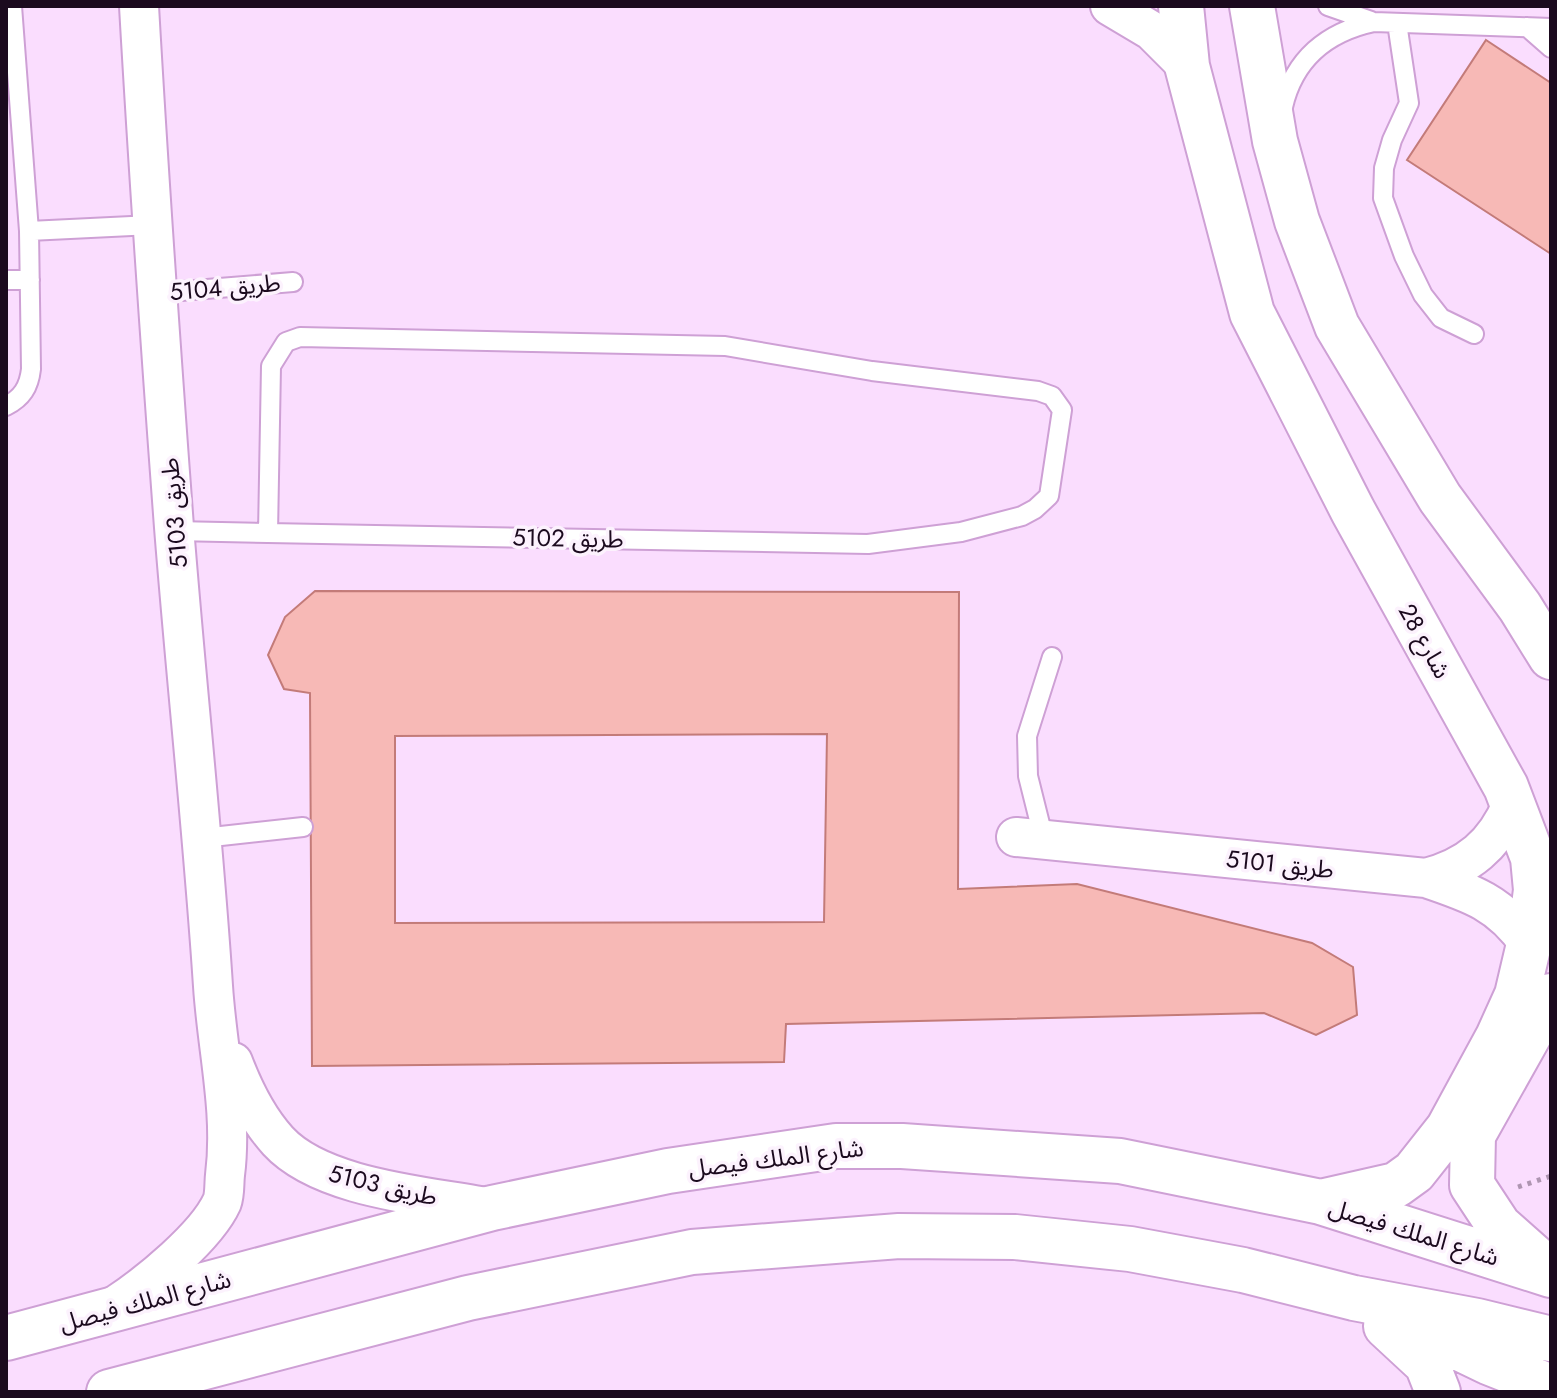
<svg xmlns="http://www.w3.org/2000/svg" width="1557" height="1398" viewBox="0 0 1557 1398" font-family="Jost,'Noto Sans Arabic',sans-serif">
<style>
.building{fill:#f7b9b6;stroke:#c37b79;stroke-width:2;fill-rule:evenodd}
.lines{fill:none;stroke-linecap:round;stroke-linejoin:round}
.service-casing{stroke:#cea0d5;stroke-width:22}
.minor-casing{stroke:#cea0d5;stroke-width:42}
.secondary-casing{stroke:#cea0d5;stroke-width:48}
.path{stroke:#ae95b1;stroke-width:5;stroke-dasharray:4 6;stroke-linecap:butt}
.service{stroke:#fff;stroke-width:18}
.minor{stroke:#fff;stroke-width:38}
.secondary{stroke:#fff;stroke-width:44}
.labels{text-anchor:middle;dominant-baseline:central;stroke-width:7;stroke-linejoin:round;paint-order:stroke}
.street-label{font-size:24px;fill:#1b0a1e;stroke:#fcf2fd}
</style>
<rect width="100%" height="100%" fill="#faddfe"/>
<!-- building -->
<path class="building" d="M1486,40L1551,83V254L1407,160Z
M315,591L959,592L958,889L1077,884L1312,943L1353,967L1357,1015L1316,1035L1264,1013L786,1024L784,1062L312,1066L310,693L284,689L268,655L285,617ZM827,734L824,922L395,923V736Z"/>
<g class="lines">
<defs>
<path id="service" d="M1328,6L1371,21
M1397,23L1409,103L1392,140L1384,168L1383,198L1404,256L1423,295L1441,318L1474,334
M1527,27L1551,48
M1283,107C1294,59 1327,32 1374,22L1551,28
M29,231L152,225
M6,280H30
M157,293L293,282
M6,406C22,398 29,387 31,369L29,231L12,6
M175,531L268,533L868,544L961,532L1022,516L1035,509L1049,496L1062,410L1052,396L1038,391L872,371L725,346L300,337L286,342L271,366L268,533
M203,838L303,827
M1044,840L1028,776L1027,736L1052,657"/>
<path id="minor" d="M1110,6L1152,31L1187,66
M1016,837L1426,878C1468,867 1495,845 1512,804
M1426,878C1471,893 1501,903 1529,944
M233,1062C244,1091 257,1118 278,1141C322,1189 429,1196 491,1208
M116,1305C148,1284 206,1237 222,1202C225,1194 224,1183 225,1175C233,1112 217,1049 213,986C203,833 186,680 174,527C161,353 149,180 139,6"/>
<path id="secondary" d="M1181,6L1187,66L1252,313L1353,511L1506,787L1533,858L1536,890L1529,944L1517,995L1498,1037L1448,1129L1414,1172L1396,1185L1321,1202
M1252,6L1275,141L1297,221L1337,326L1440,498L1520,607L1551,657
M1543,1265L1499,1226L1472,1185L1473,1135L1551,996
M1407,1323L1488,1362L1551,1387
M1386,1326L1427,1364L1438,1392
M6,1338L492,1208L668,1171L836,1146H902L1120,1161L1321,1202L1551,1275
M109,1392L468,1298L692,1252L899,1236L1015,1237L1130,1249L1243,1270L1354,1298L1477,1321L1551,1339"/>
</defs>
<!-- service casing -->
<use href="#service" class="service-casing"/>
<!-- minor casing -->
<use href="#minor" class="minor-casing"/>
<!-- secondary casing -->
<use href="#secondary" class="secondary-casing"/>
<!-- path -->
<path class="path" d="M1518,1187L1551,1176"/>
<!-- service -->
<use href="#service" class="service"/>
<!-- minor -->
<use href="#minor" class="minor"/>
<!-- secondary -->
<use href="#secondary" class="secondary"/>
</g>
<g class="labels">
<!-- street labels -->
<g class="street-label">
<text transform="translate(225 287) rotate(-5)">طريق 5104</text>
<text transform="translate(174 513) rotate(-95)">طريق 5103</text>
<text transform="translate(568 538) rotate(1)">طريق 5102</text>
<text transform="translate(1425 641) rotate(61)">شارع 28</text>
<text transform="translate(1280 864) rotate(6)">طريق 5101</text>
<text transform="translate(776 1158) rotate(-7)">شارع الملك فيصل</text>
<text transform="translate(383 1185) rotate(13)">طريق 5103</text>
<text transform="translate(1414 1232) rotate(17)">شارع الملك فيصل</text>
<text transform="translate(145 1301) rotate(-15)">شارع الملك فيصل</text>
</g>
</g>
<!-- border -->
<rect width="1557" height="1398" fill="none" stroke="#1b0a1e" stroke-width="16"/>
</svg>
